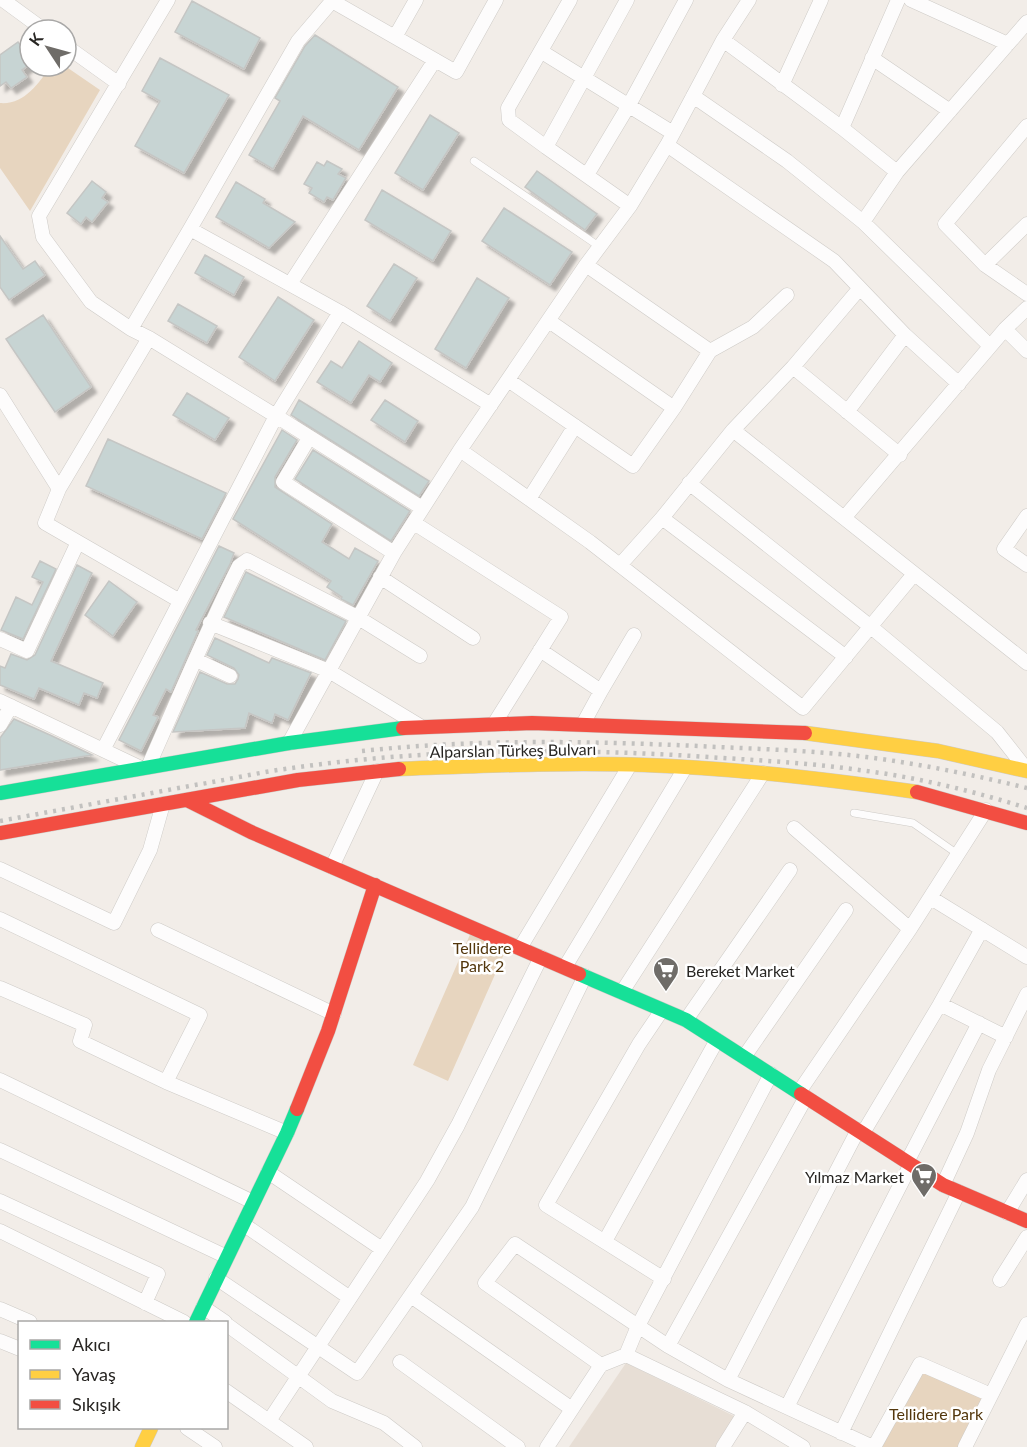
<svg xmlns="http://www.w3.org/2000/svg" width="1027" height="1447" viewBox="0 0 1027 1447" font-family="Lato,sans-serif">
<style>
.built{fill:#e7ded5}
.green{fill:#e7d5bf}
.building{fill:#c7d4d3;stroke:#c5c6c4;stroke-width:1.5;filter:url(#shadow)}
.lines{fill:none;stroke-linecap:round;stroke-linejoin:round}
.lane-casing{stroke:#cecbc7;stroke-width:8}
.street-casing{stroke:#cecbc7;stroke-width:15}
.fast-casing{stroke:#cecbc7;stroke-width:15}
.slow-casing{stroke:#cecbc7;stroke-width:15}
.jam-casing{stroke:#cecbc7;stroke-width:15}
.lane{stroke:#fdfcfc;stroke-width:7}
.street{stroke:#fdfcfc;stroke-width:14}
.fast{stroke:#16e098;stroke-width:14}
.slow{stroke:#ffcf43;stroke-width:14}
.jam{stroke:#f24e42;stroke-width:14}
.rail{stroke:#c2c1bf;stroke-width:4.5;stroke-dasharray:3 6;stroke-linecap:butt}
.labels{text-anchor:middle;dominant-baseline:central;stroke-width:5;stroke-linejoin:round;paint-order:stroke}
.street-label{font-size:16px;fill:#282623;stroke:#fff}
.park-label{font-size:16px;fill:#53370d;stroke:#fff}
.poi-label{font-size:16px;fill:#282623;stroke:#fff;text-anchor:start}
</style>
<defs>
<filter id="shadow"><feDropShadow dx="5.5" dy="5.5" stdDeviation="1.5" flood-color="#0004"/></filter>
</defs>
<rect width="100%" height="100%" fill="#f2ede8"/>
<!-- built -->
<path class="built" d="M626,1363L734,1416L716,1447H569Z"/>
<!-- green -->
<path class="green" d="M51,66H65L100,90L30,211L0,168V103C24,105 38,84 51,66Z
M472,930L508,945L448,1081L413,1065Z
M922,1370L986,1397L961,1447H878Z"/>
<!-- building -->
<path class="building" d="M192,1L260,38L244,69L175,32Z
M315,35L398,87L359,150L303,116L273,169L249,155L280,101L275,98L305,46Z
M18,42L30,58V64L22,70L27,77L11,88L6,82L0,86V55Z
M160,58L229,95L184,173L135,146L160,101L142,91Z
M430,115L459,133L423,190L395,173Z
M327,161L342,169L338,174L346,178L333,200L327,197L324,202L309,193L312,188L304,184L317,162L324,166Z
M537,171L597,214L585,230L525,187Z
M92,181L106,192L102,198L108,202L92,222L86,217L81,224L67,213Z
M236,182L265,199L263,203L295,222L269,248L216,217Z
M382,190L451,231L433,261L365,220Z
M504,208L572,252L550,285L482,241Z
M0,236L23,269L35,261L45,275L9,300L0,287Z
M205,255L244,277L234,295L195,273Z
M394,264L417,278L390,321L367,306Z
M477,278L509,298L466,368L435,349Z
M278,297L314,320L275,381L239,357Z
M178,304L217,326L207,343L168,321Z
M43,315L91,387L55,412L6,339Z
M359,341L392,363L380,382L369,375L351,403L317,382L331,361L342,368Z
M187,393L229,418L215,440L173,415Z
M299,400L429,481L419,496L291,415Z
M385,400L418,421L405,442L371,420Z
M282,430L297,440L275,477V487L332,524L322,542L349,559L355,548L378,561L353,605L341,599L342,597L327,587L331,581L233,519Z
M108,439L226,493L202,539L86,486Z
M313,450L410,511L391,541L295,479Z
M219,546L234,553L230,564L196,630L198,631L171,692L166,689L153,715L158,717L141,751L119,740Z
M40,561L56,569L23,639L1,630L16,597L32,605L43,582L32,577Z
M77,565L92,573L51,661L103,683L97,698L84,693L79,705L39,688L34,699L0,685V666L5,668L11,654L27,660L35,655Z
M246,572L346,621L325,660L224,617Z
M109,581L137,602L113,636L85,615Z
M215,638L269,663L272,658L311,673L288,720L275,714L272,723L249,713L245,728L173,732L200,672L227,684H235L238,679L239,675L234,668L207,655Z
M14,719L50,735L92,755L0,770V738Z"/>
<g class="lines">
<defs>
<path id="lane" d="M474,161L600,247
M854,813L913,823L959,855"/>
<path id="street" d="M3,0L44,30
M627,0L546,147L630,206
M911,0L1008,44
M332,1L456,72L496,0
M395,37L416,0
M723,40L842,128L897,172
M66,46L119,84
M542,52L673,133
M872,58L950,111
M782,85L821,0
M693,96L787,161L863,222L990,346
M1027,126L945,224L985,265L1027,294
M842,128L898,0
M667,145L834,261L905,335L959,384
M546,147L509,120L508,108L570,0
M587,175L629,105L686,0
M863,222L897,172L1027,22
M190,229L340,312L491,405
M586,265L710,351
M985,265L1027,224
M290,284L435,60
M549,321L674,408
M131,329L91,302L43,237L39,216L168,0
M1005,329L1027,351
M149,338L276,416L340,312
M793,367L900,455
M508,380L633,466L674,408L710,351L753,327L787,295
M0,395L59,489
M847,412L905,335
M733,430L1027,663
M309,438L283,482L394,553
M460,450L590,542L803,708L914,574
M689,483L871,627L997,732L1027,770
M529,499L575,426
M1027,516L1004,549L1027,565
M662,518L846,657
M844,518L1005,329L1027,308
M414,523L561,617L494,724
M620,565L662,518L733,430L793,367L860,288
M380,577L473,638
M180,601L45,523L59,489L149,338L131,329L190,229L298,41L333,0
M210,623L329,671L420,726
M0,639L27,651L78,542
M540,650L601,691L583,724
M196,660L230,676
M601,691L634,635
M0,701L141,768
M0,725L11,706
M289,743L394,553L460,450L586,265L630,206L667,145L723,40L749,0
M103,750L276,416L422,508
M148,767C178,700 206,631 239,566L247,560L357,617L420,656
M794,828L910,929
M332,867L377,771
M0,869L114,923L150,850L163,804
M931,898L1027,957
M0,919L200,1015L166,1082
M982,929L940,1004L1006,1037
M158,930L334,1014
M520,948L630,765
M565,967L685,768
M0,988L85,1025L80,1041L166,1082L287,1133
M622,992L763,773
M662,1010L639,1044L546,1205L664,1279
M686,1020L790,870
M744,1057L846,910
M0,1080L253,1202
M799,1092L910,929L986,810
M863,1133L940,1004
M0,1150L227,1257
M907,1162L979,1023
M268,1172L382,1249
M943,1185L967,1133L989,1070L1027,994
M0,1201L158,1274L145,1303
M1007,1213L1027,1180
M243,1224L350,1298
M0,1231L184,1322
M605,1241L717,1040
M216,1278L357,1373L472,1207L585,976
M1000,1280L1027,1237
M411,1296L572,1409
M203,1307L225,1322
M0,1309L30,1322
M226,1324L332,1401L384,1423L415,1447
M0,1341L20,1349
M668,1346L806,1097
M626,1355L745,1412L803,1447
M400,1362L518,1447
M601,1365L485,1283L515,1244L668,1346L728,1380L873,1447
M728,1380L858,1130
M226,1391L306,1447
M787,1407L911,1164
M269,1421L427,1181L458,1125L541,957
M187,1428L215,1447
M841,1433L959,1192
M547,1447L601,1365L626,1355L638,1326L771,1074
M723,1447L745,1412
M874,1447L920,1364L991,1395
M965,1447L1027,1324"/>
<path id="fast" d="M0,793L289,743L403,728
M579,974L686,1020L801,1094
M196,1322L287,1133L297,1109"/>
<path id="slow" d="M805,733L938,751L1027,771
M399,769C481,766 563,762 645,765C736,768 827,779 917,792
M142,1447L151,1428"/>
<path id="jam" d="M403,728L532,723L805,733
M917,792L1027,823
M187,800L251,832L579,974
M0,833L298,780L399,769
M801,1094L943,1185L1027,1221
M297,1109L328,1031L375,885"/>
</defs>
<!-- lane casing -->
<use href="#lane" class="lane-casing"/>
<!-- street casing -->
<use href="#street" class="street-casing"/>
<!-- fast casing -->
<use href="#fast" class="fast-casing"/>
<!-- slow casing -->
<use href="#slow" class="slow-casing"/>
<!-- jam casing -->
<use href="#jam" class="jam-casing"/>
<!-- lane -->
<use href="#lane" class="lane"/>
<!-- street -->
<use href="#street" class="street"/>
<!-- fast -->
<use href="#fast" class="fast"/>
<!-- slow -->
<use href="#slow" class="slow"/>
<!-- jam -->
<use href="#jam" class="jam"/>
<!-- rail -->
<path class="rail" d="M362,751C474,739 586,741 698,746C754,749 811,750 866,757C921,764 974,775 1027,788
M0,821C65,809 130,797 195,785C227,780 260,772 292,768C425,749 560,748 693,756C749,760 804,762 859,770C916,777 973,791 1027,808"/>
</g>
<!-- icons -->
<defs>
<symbol id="supermarket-pin" viewBox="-11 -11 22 30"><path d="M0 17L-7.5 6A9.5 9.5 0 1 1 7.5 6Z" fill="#6f6c68" stroke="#fff"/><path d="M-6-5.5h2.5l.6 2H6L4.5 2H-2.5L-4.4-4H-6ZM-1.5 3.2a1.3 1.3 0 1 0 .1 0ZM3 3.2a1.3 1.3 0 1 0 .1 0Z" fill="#fff"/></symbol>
</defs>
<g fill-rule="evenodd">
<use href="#supermarket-pin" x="651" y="955" width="30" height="40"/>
<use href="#supermarket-pin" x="909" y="1161" width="30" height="40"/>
</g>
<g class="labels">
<!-- street labels -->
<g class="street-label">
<text transform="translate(513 750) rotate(-1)">Alparslan Türkeş Bulvarı</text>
</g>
<!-- park labels -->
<g class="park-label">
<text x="482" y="947">Tellidere<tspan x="482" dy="18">Park 2</tspan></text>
<text x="936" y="1413">Tellidere Park</text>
</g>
<!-- poi labels -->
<g class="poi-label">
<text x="686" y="970">Bereket Market</text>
<text x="904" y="1176" text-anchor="end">Yılmaz Market</text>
</g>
</g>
<!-- legend -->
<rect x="18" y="1321" width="210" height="108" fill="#ffffff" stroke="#a9a8a7" stroke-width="1.5"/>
<rect x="30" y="1340" width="30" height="9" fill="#16e098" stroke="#a9a8a7" stroke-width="1.5"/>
<text x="72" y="1351" font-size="18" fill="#282623">Akıcı</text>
<rect x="30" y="1370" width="30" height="9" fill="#ffcf43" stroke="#a9a8a7" stroke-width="1.5"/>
<text x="72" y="1381" font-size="18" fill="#282623">Yavaş</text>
<rect x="30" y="1400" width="30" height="9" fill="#f24e42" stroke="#a9a8a7" stroke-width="1.5"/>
<text x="72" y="1411" font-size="18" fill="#282623">Sıkışık</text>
<!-- north arrow -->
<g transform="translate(48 48) rotate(306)"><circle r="28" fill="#ffffff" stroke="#a9a8a7" stroke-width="1.5"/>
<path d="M0-4.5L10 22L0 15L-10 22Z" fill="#6f6c68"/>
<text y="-9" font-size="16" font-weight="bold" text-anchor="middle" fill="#282623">K</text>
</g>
</svg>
